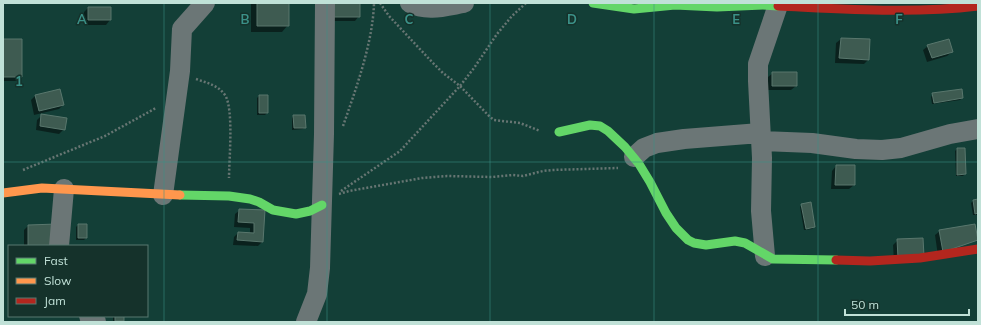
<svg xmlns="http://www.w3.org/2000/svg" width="981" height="325" viewBox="0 0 981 325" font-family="Mulish,sans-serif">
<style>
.shadow{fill:#0007}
.building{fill:#3e5b51;stroke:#59776d}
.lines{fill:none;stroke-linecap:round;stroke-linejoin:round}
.path{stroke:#677673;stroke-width:2.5;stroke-dasharray:2 2;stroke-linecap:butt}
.street{stroke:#6b7676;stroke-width:20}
.fast{stroke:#63d668;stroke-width:9}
.slow{stroke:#ff974d;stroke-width:9}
.jam{stroke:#b3261e;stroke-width:9}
.grid{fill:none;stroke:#3b9188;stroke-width:1;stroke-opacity:0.55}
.grid-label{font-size:13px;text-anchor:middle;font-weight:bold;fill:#3b9188;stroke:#15322b;stroke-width:3;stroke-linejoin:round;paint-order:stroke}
</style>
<rect width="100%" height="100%" fill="#133f37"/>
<!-- shadow -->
<path class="shadow" d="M251,3H288V25L282,32H251Z
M328,3H359V16L355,21H328Z
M88,8H110V20L106,25H84V12Z
M841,39L868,60L864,64L835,63L836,43Z
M3,40L21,76L17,81H3Z
M928,46L952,52L947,56L927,62L923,50Z
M773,73L796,86L791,90H768V77Z
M933,94L962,98L960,100L932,104L931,97Z
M35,96L63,105L59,109L34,115L31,100Z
M259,96H267V113L265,115H257V98Z
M42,115L64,129L59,134L36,130L37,120Z
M294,116L305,127L303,129L292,130V118Z
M957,149L965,174L963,176H956L955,151Z
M836,166L854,185L849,189H831L832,171Z
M978,200V215H973L971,203L973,201Z
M802,205L814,227L812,229L804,230L800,207Z
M240,210L264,211L262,242L258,246L233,245L234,237L238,233L250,234V228L234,227L235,214Z
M78,225L86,238L84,240H76V227Z
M975,225L938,256L935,235L940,231Z
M28,226L56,246H24V230Z
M922,239L894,262L893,245L898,240Z
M113,316H123V320L122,322H113Z"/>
<!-- building -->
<path class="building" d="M257,3H289V26H257Z
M332,3H360V17H332Z
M88,7H111V20H88Z
M841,38L870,39L869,60L839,58Z
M3,39H22V77H3Z
M949,39L953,52L932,58L927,45Z
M772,72H797V86H772Z
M60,89L64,105L39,111L35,95Z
M962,89L963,98L934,103L932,93Z
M259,95H268V113H259Z
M41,114L67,118L65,130L40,126Z
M293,115H305L306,128H294Z
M957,148H965L966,174L957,175Z
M836,165H855V185H835Z
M978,199V213L975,214L973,200Z
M811,202L815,227L806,229L801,204Z
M239,209L265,210L263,242L237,240L238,232L254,233V223L238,222Z
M57,224V246H28V225Z
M78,224H87V238H78Z
M975,224L978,240L943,252L939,230Z
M923,238L924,256L898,258L897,239Z
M115,316H124V321H115Z"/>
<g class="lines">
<!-- path -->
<path class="path" d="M380,3L389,16L432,62L443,73L460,86L490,117L494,120L520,123L540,131
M196,79C207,83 218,85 225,95C234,109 229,160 229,178
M343,126C356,89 373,42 374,3
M23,170L105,136L156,108
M341,191L400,151L460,86L474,68L497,34L512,16L526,3
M339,194L349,191L422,178L447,176L492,177L513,175L523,176L543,171L552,170L618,168"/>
<!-- street -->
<path class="street" d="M410,3C427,12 446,6 464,3
M761,141L812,143L856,149L882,150L901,148L950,134L978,129
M634,157L644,148L657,143L684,139L760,133
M163,195L180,71L182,29L205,3
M59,246L64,189
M765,256L761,211L762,158L758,81V64L778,5
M89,316L96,322
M306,322L317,294L320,268L324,134L325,3"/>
<!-- fast -->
<path class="fast" d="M593,3L634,9L675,5L717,7L763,5L778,6
M559,132L590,125L600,126L608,131L625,147L639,164L650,182L666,213L676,228L688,240L694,243L706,245L735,241L745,243L773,259L836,260
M180,195L229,196L250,199L259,202L273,210L296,214L310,211L322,205"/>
<!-- slow -->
<path class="slow" d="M3,193L42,188L180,195"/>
<!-- jam -->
<path class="jam" d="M778,6C844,9 912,14 978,6
M836,260L870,261L920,258L978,249"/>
</g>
<!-- grid -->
<path class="grid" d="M164,3V322M327,3V322M490,3V322M654,3V322M818,3V322M3,162H978"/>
<g class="grid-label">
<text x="82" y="24">A</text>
<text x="245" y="24">B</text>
<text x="409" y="24">C</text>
<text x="572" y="24">D</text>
<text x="736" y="24">E</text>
<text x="899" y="24">F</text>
<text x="19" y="86">1</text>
</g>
<!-- border -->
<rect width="981" height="325" fill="none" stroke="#c0e1d7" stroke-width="8"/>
<!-- legend -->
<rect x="8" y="245" width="140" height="72" fill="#15322b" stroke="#597870"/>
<rect x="16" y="258" width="20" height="6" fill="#63d668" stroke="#597870"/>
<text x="44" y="265" font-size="12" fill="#c0e1d7">Fast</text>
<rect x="16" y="278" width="20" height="6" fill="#ff974d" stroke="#597870"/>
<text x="44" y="285" font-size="12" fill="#c0e1d7">Slow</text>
<rect x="16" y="298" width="20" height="6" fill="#b3261e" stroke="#597870"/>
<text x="44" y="305" font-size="12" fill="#c0e1d7">Jam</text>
<!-- scale -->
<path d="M845 309v6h124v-6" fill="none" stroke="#c0e1d7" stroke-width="2"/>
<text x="851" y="309" font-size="12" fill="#c0e1d7" stroke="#15322b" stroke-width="3" paint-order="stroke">50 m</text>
</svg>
